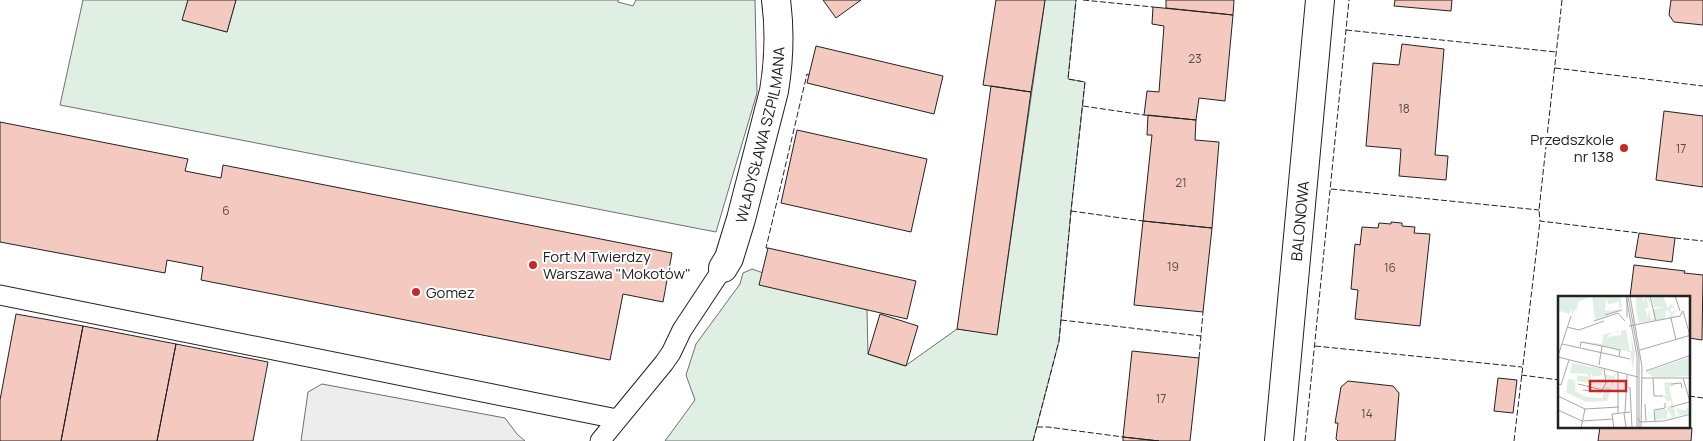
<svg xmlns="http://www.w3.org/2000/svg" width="1703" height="441" viewBox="0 0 1703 441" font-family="Manrope,sans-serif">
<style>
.green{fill:#e0efe3;stroke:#6f6f6f}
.parking{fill:#ededed;stroke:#6f6f6f}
.building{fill:#f3c9c0;stroke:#222}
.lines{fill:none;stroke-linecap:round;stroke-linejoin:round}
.lane-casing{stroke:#222;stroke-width:21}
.street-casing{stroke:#222;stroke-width:30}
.lane{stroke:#fff;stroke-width:19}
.street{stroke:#fff;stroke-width:28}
.fence{stroke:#222;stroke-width:1;stroke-dasharray:6 2.5;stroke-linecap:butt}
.poi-dot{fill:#c62828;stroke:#fff;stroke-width:2}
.labels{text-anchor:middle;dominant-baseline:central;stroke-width:4;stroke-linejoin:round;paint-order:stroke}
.number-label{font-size:12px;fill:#564c4a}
.street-label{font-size:15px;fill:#222;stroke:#fff}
.poi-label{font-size:15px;fill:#222;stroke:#fff;text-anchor:start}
.inset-road{fill:none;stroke:#a7a7a7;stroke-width:1}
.view{fill:#c62828;fill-opacity:0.15;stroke:#c62828;stroke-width:2.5}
.inset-edge{fill:none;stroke:#222;stroke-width:2.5}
</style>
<rect width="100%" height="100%" fill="#fff"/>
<!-- green -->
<path class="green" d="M83,0H188L183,20L227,32L236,0H618V2L633,6L636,0H755L757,93L716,232L60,105Z
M1045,0H1076L1068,79L1085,82L1071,211L1059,341L1033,441H665L695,400L686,375L696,344L740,284L743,273L752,269L867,310L868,354L905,366L957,329L997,334Z"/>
<!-- parking -->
<path class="parking" d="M322,384L505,418L517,434L525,441H301L308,392Z"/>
<!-- building -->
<path class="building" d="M188,0H236L227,32L182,20Z
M823,0H861L836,18Z
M996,0H1045L1031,92L983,85Z
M1166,0H1234L1233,15L1166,8Z
M1395,0H1452L1451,11L1394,6Z
M1671,0H1703V25L1674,22L1669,15Z
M1153,7L1233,15L1225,101L1199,98L1196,120L1144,115L1147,91L1159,92L1164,26L1152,24Z
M1402,44L1444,49L1435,155L1448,156L1446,180L1399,176L1401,149L1366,146L1373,63L1399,65Z
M816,46L943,76L934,114L807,83Z
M991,86L1031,92L997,335L957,329Z
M1664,111L1703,116V187L1656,180Z
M1148,115L1196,120L1195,140L1219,142L1212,228L1143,221L1152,135H1147Z
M0,122L188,159L185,171L221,178L223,165L672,253L663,302L623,294L610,360L201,280L203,267L167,260L165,273L0,242Z
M797,130L927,159L911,232L781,203Z
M1143,221L1212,228L1203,312L1134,305Z
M1391,222L1402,223V226L1415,227L1414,233L1430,234L1420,326L1355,319L1358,290L1351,289L1355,244L1360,245L1362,227L1378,228L1379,223L1391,224Z
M1639,233L1675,238L1672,262L1635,257Z
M768,248L916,281L907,319L759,285Z
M1634,265L1685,271L1684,273L1703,275L1702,340L1689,338V297H1630Z
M16,314L83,326L61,441H0V400Z
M880,314L918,326L906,366L868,354Z
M83,326L176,344L157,441H61Z
M176,344L268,362L253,441H157Z
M1132,351L1199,358L1190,441H1159L1123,437Z
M1498,378L1517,380L1513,413L1494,411Z
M1348,381L1393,386L1399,393L1395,441H1338L1336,439L1338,423H1335L1341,387Z
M1600,427H1689L1692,428L1691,441H1598Z
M1123,437L1159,441H1123Z"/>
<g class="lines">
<defs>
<path id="lane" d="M0,295L617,419
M600,441L664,363L671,353L682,330L723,268"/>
<g id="street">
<path id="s1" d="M723,268L729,258L741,219L774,91C779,61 780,30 776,0"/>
<path id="s2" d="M1279,441L1320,0"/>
</g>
</defs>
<!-- lane casing -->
<use href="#lane" class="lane-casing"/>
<!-- street casing -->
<use href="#street" class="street-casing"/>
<!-- lane -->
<use href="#lane" class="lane"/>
<!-- street -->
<use href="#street" class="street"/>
<!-- fence -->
<path class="fence" d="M1083,0L1153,7
M1562,0L1539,210L1540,221L1639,233
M1346,30L1556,52
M1555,68L1703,86
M1083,106L1144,115
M1331,189L1539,210
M1071,211L1143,221
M1675,238L1703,241
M768,248H766L807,74L809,75
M1061,320L1201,336
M1315,346L1522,367
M1199,358L1203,312
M1521,375L1559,380
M1689,396L1703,398
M1037,427H1048L1123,437
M1033,441L1059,341L1071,211L1085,82L1068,79L1076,0
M1305,441L1349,0
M1514,441L1540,221"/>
</g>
<!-- markers -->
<g class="poi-dot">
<circle cx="1624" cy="148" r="5"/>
<circle cx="533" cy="265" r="5"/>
<circle cx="416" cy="292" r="5"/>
</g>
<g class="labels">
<!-- number labels -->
<g class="number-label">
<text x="1195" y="58">23</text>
<text x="1404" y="108">18</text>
<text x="1681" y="148">17</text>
<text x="1181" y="182">21</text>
<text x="226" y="210">6</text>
<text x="1173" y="266">19</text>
<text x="1390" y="267">16</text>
<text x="1161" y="398">17</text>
<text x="1367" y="413">14</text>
</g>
<!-- street labels -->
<g class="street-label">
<text stroke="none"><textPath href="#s1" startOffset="139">WŁADYSŁAWA SZPILMANA</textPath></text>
<text stroke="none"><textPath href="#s2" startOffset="221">BALONOWA</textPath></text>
</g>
<!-- poi labels -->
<g class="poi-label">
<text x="1614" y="139" text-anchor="end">Przedszkole<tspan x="1614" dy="17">nr 138</tspan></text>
<text x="543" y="256">Fort M Twierdzy<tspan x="543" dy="17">Warszawa "Mokotów"</tspan></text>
<text x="426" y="292">Gomez</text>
</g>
</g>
<!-- overview -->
<g transform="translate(1558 296)">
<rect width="132" height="132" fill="#fff"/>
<path d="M0,0H62L64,11L61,12V6L51,8L48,3L47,15L64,13L37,24L34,0L20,6L19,13L27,16L17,13L14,20V13L11,18L2,15L0,21ZM84,0L86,7V0H91L93,9L88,1L91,11L87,13L90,21L91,13L93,23L96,22L94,14L106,11H96L93,0H105L110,12L113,8L116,11L112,13L114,17L115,15L120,14L113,20L121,19L111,22L113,18L108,13L107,23L79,27L89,23L81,26L78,14V2ZM68,34L72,55H74L73,40L77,57L75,74L72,56L15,44L44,48L45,39L59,35L62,37L56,36L48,41L63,39V35ZM132,61V80L97,82L88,76ZM14,67L45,73L44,79L34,81V76L31,87L19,85V79L30,81V78L12,77ZM59,75L49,105L28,106L8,96L10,83L17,84L16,90L18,85L17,95L28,101L44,102L47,91L53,92L54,83L50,84L46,78L55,80ZM110,86L118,89L111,91L118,120L121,119L118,113L125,111L120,114H128L129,110L132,117L108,123L98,121L106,123L97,124V114L106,113L110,115L109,122L114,121L108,111L114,109L112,104L110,106L105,100L111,99H108L106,87Z" fill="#e0efe3"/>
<path class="inset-road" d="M68,0L79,60V132M70,0L81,61V132M72,0L84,71L83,132M92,0L98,25M117,0L122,15M69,2V21M125,15L132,40M47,19L64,14M113,22L118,44M36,25L60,17L67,25M71,30L122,20L125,15M9,31L21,34L46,25M4,48L72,63M22,51L23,46L44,50M82,54L133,39M0,60L13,20M0,61L80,81M41,69L44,50L62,54L61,60M88,75L133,59M84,82H133M95,82L96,100H105M125,82L133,109M0,88L3,89L11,64M20,88L45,94M113,88L123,87L124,92M70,91L72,92L74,132M25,94L43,96L48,87L46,73M0,100L27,113L61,111M87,108L88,125M113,111L131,106M0,114L24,125L55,123M60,117V76M66,117L68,132M67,117L69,79M80,122L82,126L106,125L133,118M97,125L96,114L107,112V107M23,132L27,113M56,132L54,118L72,116"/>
<path class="view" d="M32,85H68V95H32Z"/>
<rect width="132" height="132" class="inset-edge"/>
</g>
</svg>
